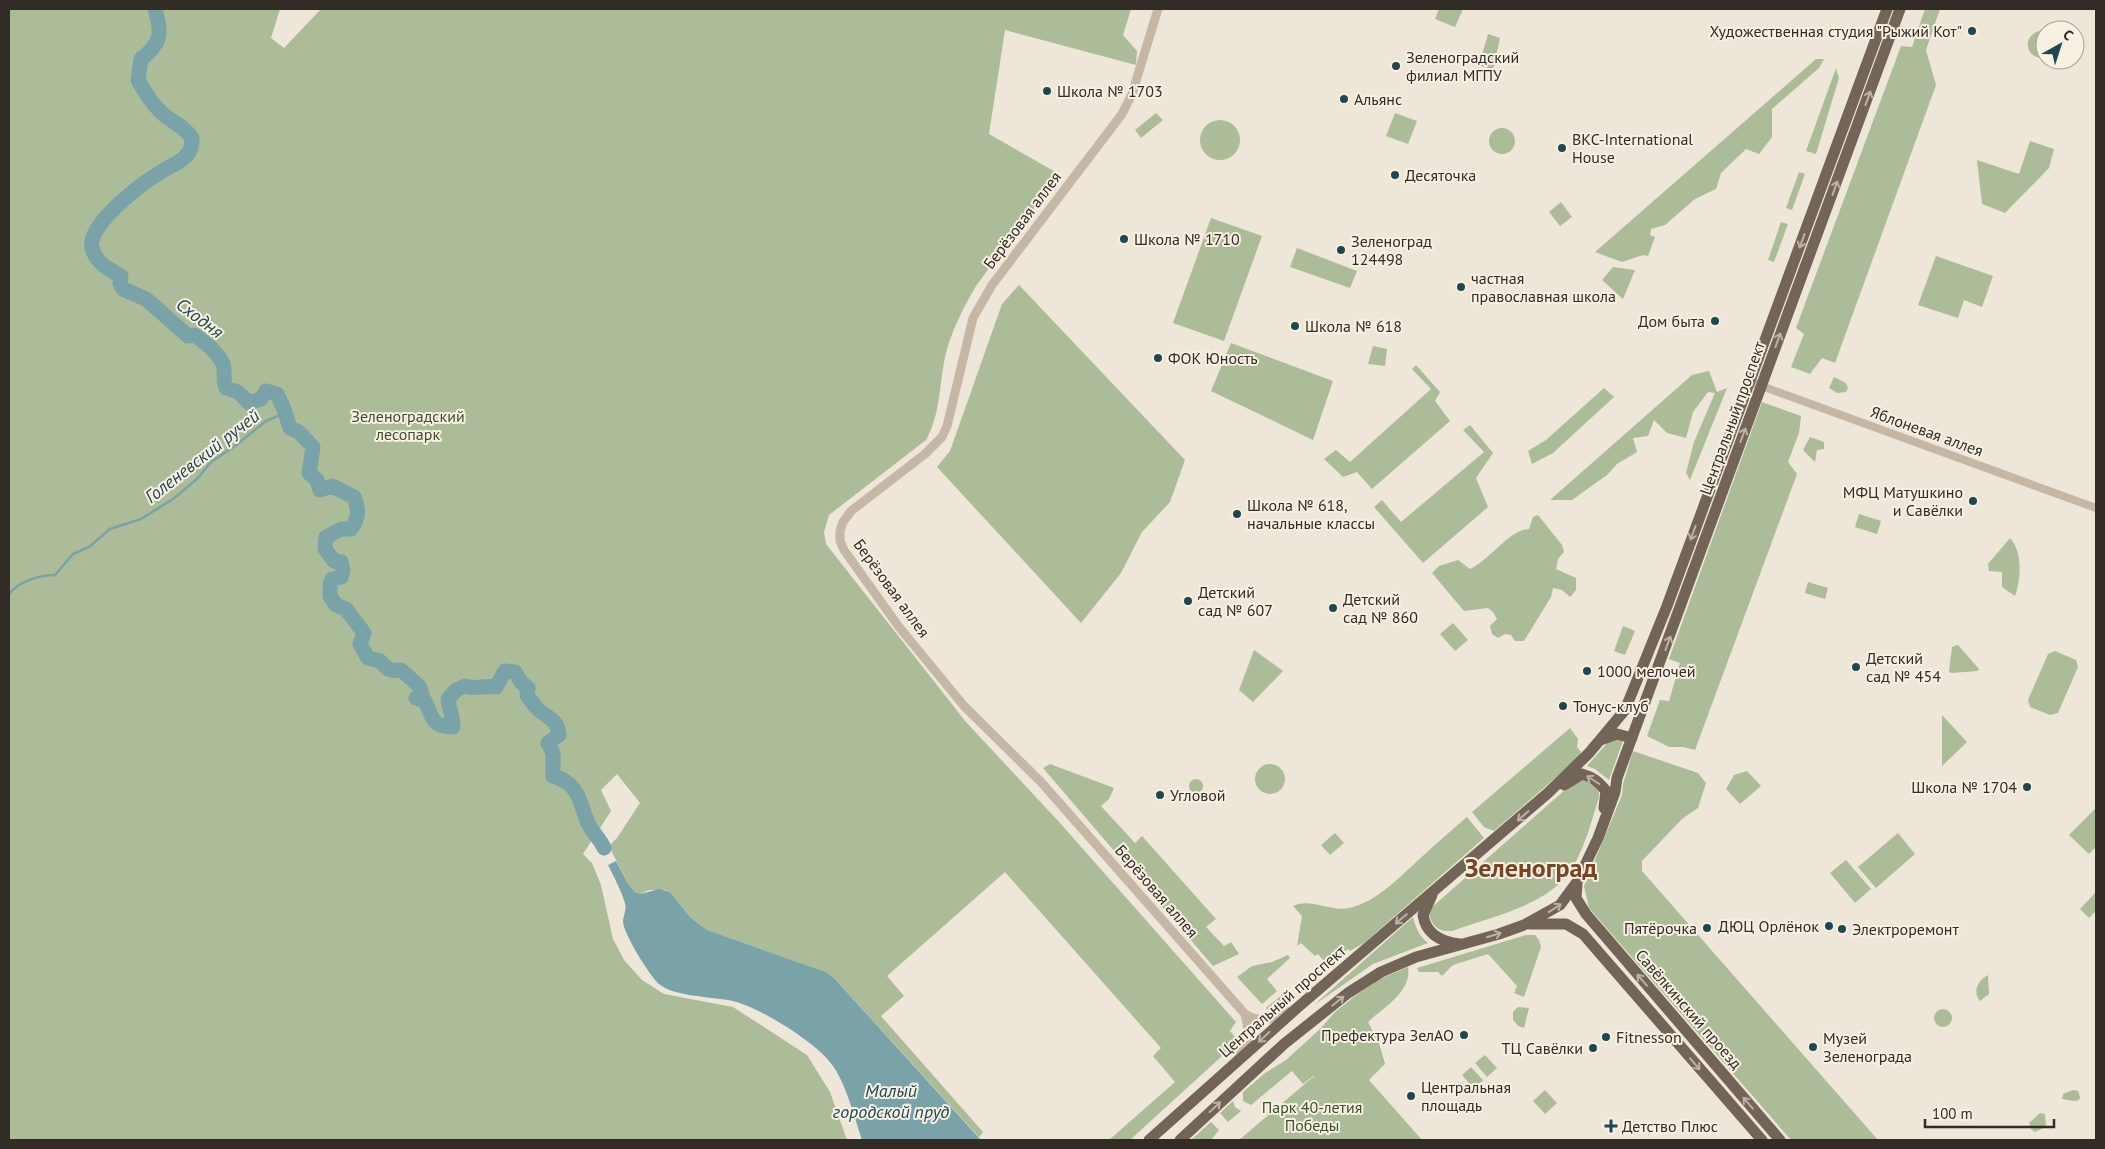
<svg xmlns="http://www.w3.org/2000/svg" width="2105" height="1149" viewBox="0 0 2105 1149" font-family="'PT Sans',sans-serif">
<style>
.green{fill:#acbc99}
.water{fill:#79a2a9}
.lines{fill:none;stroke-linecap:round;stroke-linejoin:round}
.stream{stroke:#79a2a9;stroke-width:2.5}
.river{stroke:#79a2a9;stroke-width:15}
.minor{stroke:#c5b7a5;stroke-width:8}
.tertiary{stroke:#c5b7a5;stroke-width:9}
.primary{stroke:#736458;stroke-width:11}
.oneway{stroke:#bcb1a4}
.poi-dot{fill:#1f4750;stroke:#f7f0e3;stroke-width:2}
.labels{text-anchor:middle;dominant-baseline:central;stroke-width:4;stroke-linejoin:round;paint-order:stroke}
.poi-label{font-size:16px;fill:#322b26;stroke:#f7f0e3;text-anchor:start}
.street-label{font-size:16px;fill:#322b26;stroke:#f7f0e3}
.park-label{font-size:16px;fill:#3d4e2b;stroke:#f7f0e3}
.water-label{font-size:18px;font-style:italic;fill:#1f4750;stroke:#f7f0e3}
.town-label{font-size:26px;font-weight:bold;fill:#7a4325;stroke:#f7f0e3}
</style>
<rect width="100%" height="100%" fill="#eee6d8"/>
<!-- green -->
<path class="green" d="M9,9H280L271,38L284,48L321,9H1131L1123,35L1137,51L1136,65L1005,30L989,134L1059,174L976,286C964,306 952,330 946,353C939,382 941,414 926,440L829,515L824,532L826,544L966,722L1060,823L1236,1022L1230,1031L1235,1037L1234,1045L1130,1140H1109L1175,1082L1153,1056L1161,1048L1005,872L887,976L904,996L881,1016L983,1132L979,1137L833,977L826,972L707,930L690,917L670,892L665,890H649L641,894L635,892L628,884L609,846L617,838L640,803L617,774L601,790L611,811L583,854L592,863L601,885L613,939L624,960L642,980L664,994L733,1007L807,1055L830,1092L847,1140H9Z
M1439,9H1463L1455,27L1435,19Z
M1925,9H1940L1926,50L1936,85L1835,363L1822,358L1810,374L1791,367L1804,334L1796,328L1901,46L1912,47Z
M2045,30V58C2023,60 2021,31 2045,30Z
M1488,34L1500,38L1493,70L1479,65Z
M1816,59H1824L1819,68L1772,109V137L1759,154L1746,149L1721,173L1716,189L1695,199L1665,225L1651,229L1650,235L1655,237L1648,256L1643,255L1622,262L1595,252Z
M1836,68L1839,78L1816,154L1806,151Z
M1156,113L1163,120L1141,138L1135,130Z
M1395,113L1417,121L1408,144L1386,136Z
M1200 140a20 20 0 1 1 40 0a20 20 0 1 1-40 0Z
M1489 141a13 13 0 1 1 26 0a13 13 0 1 1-26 0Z
M2030,141L2054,149L2049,168L2005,213L1982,204L1977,160L2019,174Z
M1799,172L1805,174L1792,210L1786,208Z
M1561,202L1572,217L1560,226L1549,212Z
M1211,218L1262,236L1224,341L1173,323Z
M1781,222L1788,224L1774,262L1768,260Z
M1297,248L1357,271L1350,288L1290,267Z
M1936,256L1993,276L1982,307L1964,300L1958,318L1918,305Z
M1613,267L1635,270L1623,299L1602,280Z
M1019,285L1185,460L1170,502L1142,532L1121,573L1081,623L937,467L950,451L1002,304Z
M1231,343L1333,381L1313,440L1211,391Z
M1373,346L1387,349L1385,366L1368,364Z
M1416,365L1440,392L1435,401L1450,421L1372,489L1357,472L1343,477L1324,459L1336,450L1350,462L1431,389L1412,369Z
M1709,371L1717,392L1727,388L1690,480L1686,473L1694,442L1715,393L1708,392L1693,412L1686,438L1667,433L1654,420L1648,436L1633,438L1637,452L1617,464L1607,475L1572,500H1550L1692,375Z
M1834,377L1846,383L1848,388L1846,392L1837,393L1829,388Z
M1604,388L1614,397L1553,453L1532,464L1528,451L1546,440Z
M1762,402L1801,416L1799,433L1788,462L1797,474L1695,750L1683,747H1669L1647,736L1660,700L1669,701L1680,663L1669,659Z
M1470,425L1493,453L1476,478L1488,507L1423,563L1374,507L1382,500L1401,522L1484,452L1463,430Z
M1810,437L1824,442V449L1817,450L1815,462L1803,450Z
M1859,514L1881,521L1877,534L1855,527Z
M1538,515L1562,545L1564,552L1558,559L1556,569L1576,578V590L1570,597L1562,590L1553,588L1551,597L1524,641H1515L1511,635L1505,634L1498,638L1492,634L1490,626L1497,619L1493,612L1488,608L1464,611L1432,573L1439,566L1458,560L1470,569C1490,560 1510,529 1529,529L1533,517Z
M2010,538C2023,552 2021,579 2015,596L2002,587V572L1989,571L1988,564Z
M1808,582L1828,588L1825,599L1805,593Z
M1453,623L1468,640L1455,651L1440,634Z
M1623,626L1635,631L1625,655L1614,651Z
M1958,645L1979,669L1978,671L1951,673L1949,671L1952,647Z
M1254,650L1283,671L1253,702L1239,690Z
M2055,651L2076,660L2078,667L2058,713L2050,715L2030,707L2028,700L2048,654Z
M1942,715L1967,742L1942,766Z
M1570,728L1578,739L1577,747L1581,752L1577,759L1494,831L1484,827L1472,812Z
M1624,738L1609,780L1595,769L1587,766L1608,742Z
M1633,751L1698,773L1706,783L1698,808L1682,819L1642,861V871L1878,1140H1791L1589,908L1584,886L1622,795L1623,784Z
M1050,764L1114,788L1109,799L1101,806L1135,843L1142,836L1216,919L1206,927L1224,946L1231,942L1239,954L1213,966L1043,768Z
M1255 779a15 15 0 1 1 30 0a15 15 0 1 1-30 0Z
M1747,771L1761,786L1740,804L1726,789L1734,775Z
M1189 786a7 7 0 1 1 14 0a7 7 0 1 1-14 0Z
M1586,780L1599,789V797C1592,819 1586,844 1574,865C1552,905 1493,916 1452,931C1439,932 1433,927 1429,915L1431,908L1575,781Z
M2096,808V847L2089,854L2069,835Z
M1467,817L1484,838L1364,943L1350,951L1348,949L1328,966L1318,954L1315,956L1301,943L1297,946L1302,916L1293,906C1312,897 1332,914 1353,907C1377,900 1394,882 1412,866C1430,849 1448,833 1467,817Z
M1335,833L1344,843L1330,855L1321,845Z
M1898,833L1915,854L1876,888L1858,867Z
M1846,860L1871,889L1855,903L1830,873Z
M2096,892V911L2089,918L2080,909Z
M1413,917C1416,928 1419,936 1428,943L1373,964L1314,1005Z
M1526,935H1535L1539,940L1541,947L1524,997L1514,993L1517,986L1488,954L1453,965L1442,976L1438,972H1419L1417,968Z
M1288,955L1290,958L1267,979L1277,991L1262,1004L1237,977L1252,966L1272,962Z
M1408,967C1412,992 1384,1007 1368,1022L1379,1043L1385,1064L1369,1080L1422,1140H1239L1313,1077L1316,1079L1313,1076L1303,1084L1292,1071L1251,1105L1243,1101V1092L1265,1073L1286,1060L1320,1029L1335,1012L1355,996L1380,979Z
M1988,975L1989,994L1980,1001C1972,992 1978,980 1988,975Z
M1288,990L1296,997C1287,1006 1278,1018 1266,1008Z
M1518,1007L1529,1008L1524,1028L1518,1026L1513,1020V1012Z
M1934 1018a9 9 0 1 1 18 0a9 9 0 1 1-18 0Z
M1485,1055L1497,1068L1487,1077L1475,1063Z
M1471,1067L1483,1080L1474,1089L1462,1075Z
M1545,1090L1557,1103L1545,1114L1533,1101Z
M2073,1090L2078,1091L2080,1097L2079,1100L2074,1101L2062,1099L2063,1094Z
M1233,1101L1235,1107L1241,1111L1228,1122L1220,1113Z
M2040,1113L2045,1114L2046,1127L2035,1132L2031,1129L2029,1123Z
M1211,1122L1219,1130L1211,1140H1191Z"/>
<!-- water -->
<path class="water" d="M616,861L628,884L635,892L641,894L659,889L670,892L690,917L707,930L826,972L833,977L981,1140H862C855,1119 846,1084 833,1066C818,1043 755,1004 728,1000C710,997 673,996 659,984C649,975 624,934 623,922C623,916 627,909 625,903C621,890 614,877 608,865Z"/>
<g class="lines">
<!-- stream -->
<path class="stream" d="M9,594C19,581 40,575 55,575L73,554L89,547L110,529L141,519L173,499L197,479L211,462L235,446L266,421L278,416L284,409"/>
<!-- river -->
<path class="river" d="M155,9C162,33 162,43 141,59L138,80C146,94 155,109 168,118C177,124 185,128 192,138C192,146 191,152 184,158C177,164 166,168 158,174C141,184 86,226 92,248C96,263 108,269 121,276L120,283L123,289L146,299L188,336L195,335C205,343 218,352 223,364C226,372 222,380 226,388L238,392L249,403L261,399L266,391L277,394L284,409L290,428L299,432L313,447L309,473L317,480L320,490L332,486L354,497C359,509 359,518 351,529H341L326,537L325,549L334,561L341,562L343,571L341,577L332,579L330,584V596L336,605L346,609L364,633L360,644L368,658L380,661C387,669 390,672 401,670L419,686L422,694L416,698L425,701C433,717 431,727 453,727C453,716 449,709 448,699L456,690L465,686C475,690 484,685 496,687L505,671L515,672L521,682L528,688L527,695C531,701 535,707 540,711C549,718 559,722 559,735L548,743L553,753V776C581,784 579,804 589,825C593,833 600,839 604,848"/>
<!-- minor -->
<path class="minor" d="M1748,381L2096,508"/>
<!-- tertiary -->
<path class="tertiary" d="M1158,9L1132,94L1122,114L992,285L973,318L947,426L942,437L925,454L851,511L843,522L840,531V541L844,550L899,627L964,706L1041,782L1245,1014C1260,1025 1275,1018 1290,1011
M1239,1056C1250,1042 1249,1031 1245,1014"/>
<!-- primary -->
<path class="primary" d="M1603,739L1617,734L1632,738
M1564,785L1582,774C1593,777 1599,782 1606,791L1604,808
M1577,884L1576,898L1586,914L1780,1140
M1432,895L1423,915C1426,935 1442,942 1460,944
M1530,924H1566L1583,934L1762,1140
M1149,1140L1297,1008L1548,793L1589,753L1625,710L1667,606L1887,9
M1180,1140L1284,1044L1348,993L1381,972L1416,957L1499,934L1524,925L1560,905L1577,882L1598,838L1615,792L1617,778L1900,9"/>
</g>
<!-- one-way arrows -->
<defs><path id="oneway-shaft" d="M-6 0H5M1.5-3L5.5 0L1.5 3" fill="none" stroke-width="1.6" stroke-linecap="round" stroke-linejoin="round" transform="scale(1.25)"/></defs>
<g class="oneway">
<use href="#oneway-shaft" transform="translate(1868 98) rotate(-70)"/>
<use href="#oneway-shaft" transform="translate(1835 188) rotate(-70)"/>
<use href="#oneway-shaft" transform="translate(1802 241) rotate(110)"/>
<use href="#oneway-shaft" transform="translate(1778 340) rotate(-70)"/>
<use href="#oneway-shaft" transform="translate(1743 435) rotate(-70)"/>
<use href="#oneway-shaft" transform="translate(1693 533) rotate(110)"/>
<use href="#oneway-shaft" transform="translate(1668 643) rotate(-70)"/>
<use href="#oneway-shaft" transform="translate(1593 780) rotate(-148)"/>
<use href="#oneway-shaft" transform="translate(1523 816) rotate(139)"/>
<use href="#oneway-shaft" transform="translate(1555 908) rotate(-33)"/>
<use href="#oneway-shaft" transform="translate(1401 919) rotate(140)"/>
<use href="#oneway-shaft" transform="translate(1494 935) rotate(-17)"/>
<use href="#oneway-shaft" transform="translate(1642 980) rotate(-131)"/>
<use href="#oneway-shaft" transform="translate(1338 1001) rotate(-39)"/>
<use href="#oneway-shaft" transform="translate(1264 1037) rotate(137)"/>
<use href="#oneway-shaft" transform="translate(1695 1064) rotate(49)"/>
<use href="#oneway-shaft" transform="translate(1748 1103) rotate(-131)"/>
<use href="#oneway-shaft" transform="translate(1215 1107) rotate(-43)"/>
</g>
<!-- markers -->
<g class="poi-dot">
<circle cx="1972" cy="31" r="5"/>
<circle cx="1396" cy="66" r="5"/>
<circle cx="1047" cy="91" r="5"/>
<circle cx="1344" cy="99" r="5"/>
<circle cx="1562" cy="148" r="5"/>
<circle cx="1395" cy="175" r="5"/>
<circle cx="1124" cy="239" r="5"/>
<circle cx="1341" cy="250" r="5"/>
<circle cx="1461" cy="287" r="5"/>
<circle cx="1715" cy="321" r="5"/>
<circle cx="1295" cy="326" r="5"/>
<circle cx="1158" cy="358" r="5"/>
<circle cx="1973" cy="501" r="5"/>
<circle cx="1237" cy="514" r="5"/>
<circle cx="1188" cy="601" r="5"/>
<circle cx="1333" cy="608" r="5"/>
<circle cx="1856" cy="667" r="5"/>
<circle cx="1587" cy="671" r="5"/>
<circle cx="1563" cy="706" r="5"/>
<circle cx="2027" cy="787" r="5"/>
<circle cx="1160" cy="795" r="5"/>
<circle cx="1829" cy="926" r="5"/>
<circle cx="1707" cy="928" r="5"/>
<circle cx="1842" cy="929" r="5"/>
<circle cx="1464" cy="1035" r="5"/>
<circle cx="1606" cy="1037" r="5"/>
<circle cx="1813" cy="1047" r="5"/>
<circle cx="1593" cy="1048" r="5"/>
<circle cx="1411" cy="1096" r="5"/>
<path d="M1608.5 1118.5h5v5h5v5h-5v5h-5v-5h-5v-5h5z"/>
</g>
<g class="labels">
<!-- poi labels -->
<g class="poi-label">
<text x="1962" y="31" text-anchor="end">Художественная студия "Рыжий Кот"</text>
<text x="1406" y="57">Зеленоградский<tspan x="1406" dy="18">филиал МГПУ</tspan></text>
<text x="1057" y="91">Школа № 1703</text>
<text x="1354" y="99">Альянс</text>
<text x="1572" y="139">ВКС-International<tspan x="1572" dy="18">House</tspan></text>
<text x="1405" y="175">Десяточка</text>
<text x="1134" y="239">Школа № 1710</text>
<text x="1351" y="241">Зеленоград<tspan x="1351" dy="18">124498</tspan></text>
<text x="1471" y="278">частная<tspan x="1471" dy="18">православная школа</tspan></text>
<text x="1705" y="321" text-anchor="end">Дом быта</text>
<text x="1305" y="326">Школа № 618</text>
<text x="1168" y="358">ФОК Юность</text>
<text x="1963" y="492" text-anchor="end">МФЦ Матушкино<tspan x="1963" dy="18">и Савёлки</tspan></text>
<text x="1247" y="505">Школа № 618,<tspan x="1247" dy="18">начальные классы</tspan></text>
<text x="1198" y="592">Детский<tspan x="1198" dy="18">сад № 607</tspan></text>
<text x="1343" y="599">Детский<tspan x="1343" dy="18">сад № 860</tspan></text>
<text x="1866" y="658">Детский<tspan x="1866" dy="18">сад № 454</tspan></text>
<text x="1597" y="671">1000 мелочей</text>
<text x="1573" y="706">Тонус-клуб</text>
<text x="2017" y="787" text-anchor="end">Школа № 1704</text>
<text x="1170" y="795">Угловой</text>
<text x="1819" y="926" text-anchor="end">ДЮЦ Орлёнок</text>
<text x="1697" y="928" text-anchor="end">Пятёрочка</text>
<text x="1852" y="929">Электроремонт</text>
<text x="1454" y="1035" text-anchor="end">Префектура ЗелАО</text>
<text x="1616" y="1037">Fitnesson</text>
<text x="1823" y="1038">Музей<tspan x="1823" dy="18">Зеленограда</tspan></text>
<text x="1583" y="1048" text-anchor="end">ТЦ Савёлки</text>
<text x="1421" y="1087">Центральная<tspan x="1421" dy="18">площадь</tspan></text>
<text x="1622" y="1126">Детство Плюс</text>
</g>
<!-- street labels -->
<g class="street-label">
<text transform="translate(1022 220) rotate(-53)">Берёзовая аллея</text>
<text transform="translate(1732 418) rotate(-70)">Центральный проспект</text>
<text transform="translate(1927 431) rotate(20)">Яблоневая аллея</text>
<text transform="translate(892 588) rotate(54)">Берёзовая аллея</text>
<text transform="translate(1157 891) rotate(49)">Берёзовая аллея</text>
<text transform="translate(1282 1001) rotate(-41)">Центральный проспект</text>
<text transform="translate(1689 1009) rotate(49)">Савёлкинский проезд</text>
</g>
<!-- park labels -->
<g class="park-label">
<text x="408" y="416">Зеленоградский<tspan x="408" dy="18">лесопарк</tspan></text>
<text x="1312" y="1107">Парк 40-летия<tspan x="1312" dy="18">Победы</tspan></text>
</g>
<!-- water labels -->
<g class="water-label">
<text transform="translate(200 318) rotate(37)">Сходня</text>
<text transform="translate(202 456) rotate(-38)">Голеневский ручей</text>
<text x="891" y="1090">Малый<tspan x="891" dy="21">городской пруд</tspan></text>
</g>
<!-- town labels -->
<g class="town-label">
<text x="1531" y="867">Зеленоград</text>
</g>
</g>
<!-- border -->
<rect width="2105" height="1149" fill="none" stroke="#322b26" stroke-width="20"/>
<!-- north arrow -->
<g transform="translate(2060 45) rotate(39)"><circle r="24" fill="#f7f0e3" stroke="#a8a197"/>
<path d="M0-4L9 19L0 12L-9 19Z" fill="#1f4750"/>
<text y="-8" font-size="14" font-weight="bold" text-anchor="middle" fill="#322b26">С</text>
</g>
<!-- scale -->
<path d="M1925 1119v8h129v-8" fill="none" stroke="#322b26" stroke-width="2.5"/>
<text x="1932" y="1119" font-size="15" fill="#322b26" stroke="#f7f0e3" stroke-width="4" paint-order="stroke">100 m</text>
</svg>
